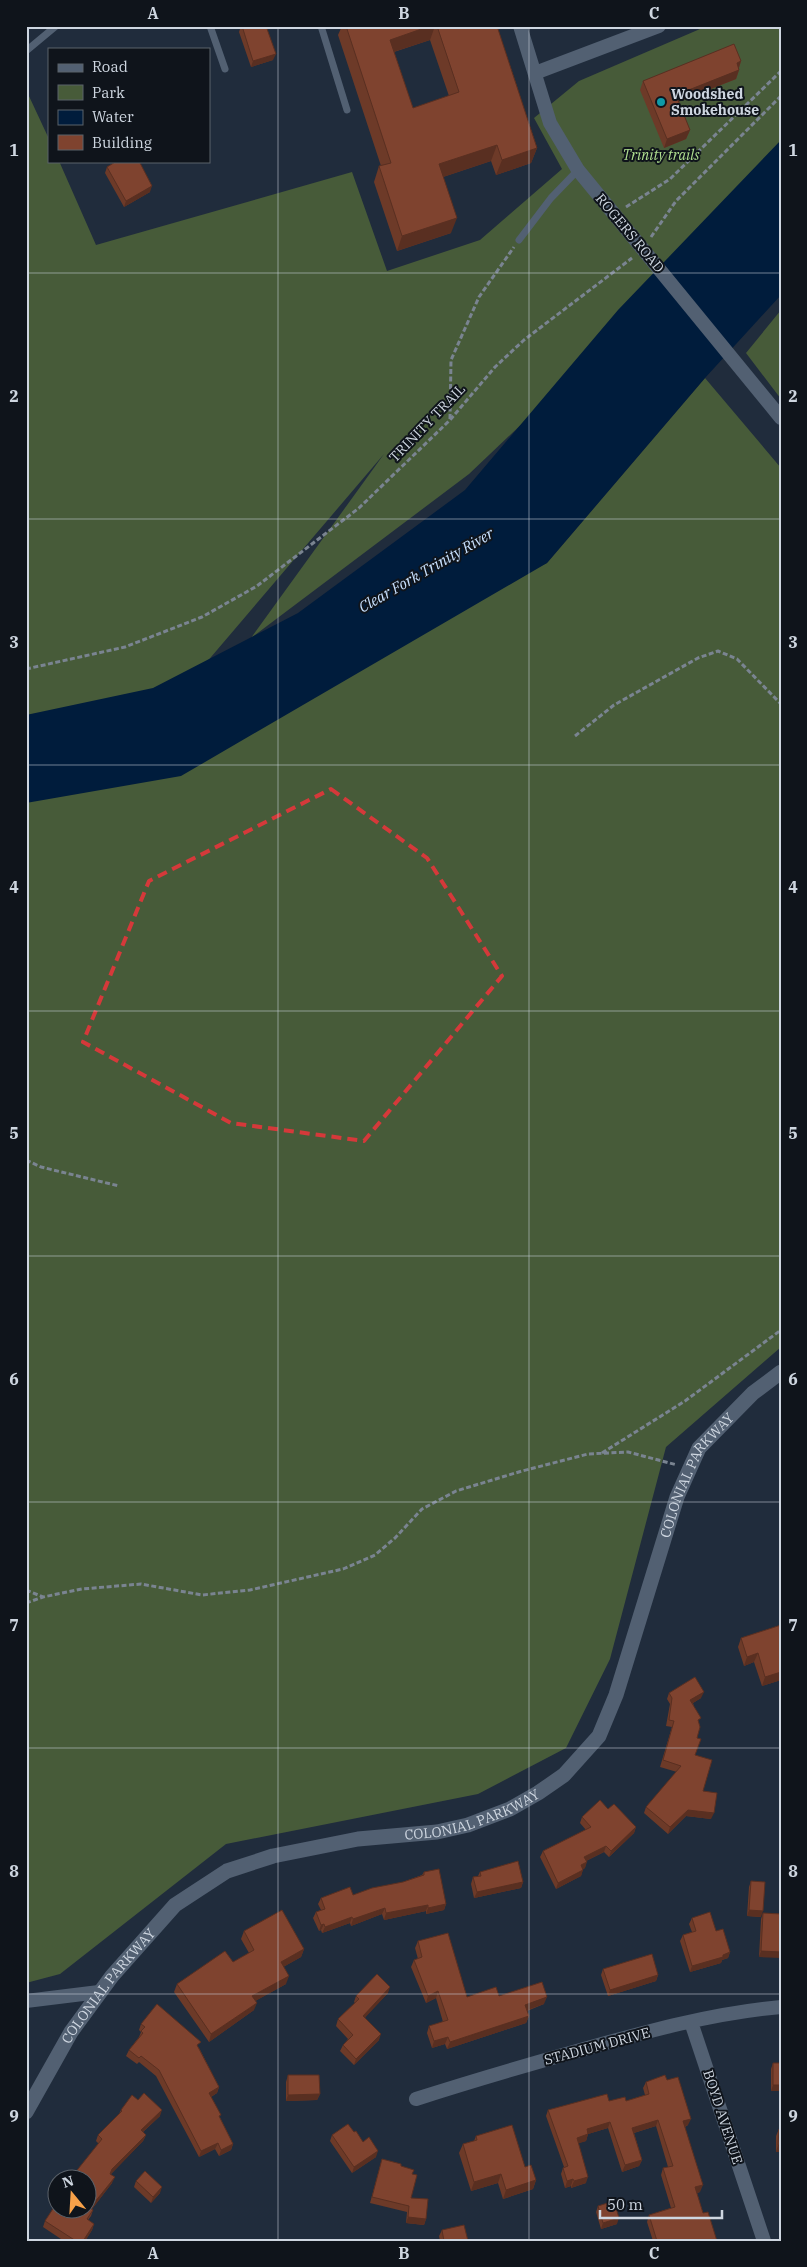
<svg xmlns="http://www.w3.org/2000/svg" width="807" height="2267" viewBox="0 0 807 2267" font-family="'IBM Plex Serif',serif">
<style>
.green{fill:#475b39}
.water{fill:#001c3c}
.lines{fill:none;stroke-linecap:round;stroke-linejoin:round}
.path{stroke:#7a8491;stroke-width:3;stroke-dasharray:5 2.5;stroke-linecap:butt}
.service{stroke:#526072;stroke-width:7}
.minor{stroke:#526072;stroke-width:14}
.tertiary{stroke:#526072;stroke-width:15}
.wall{fill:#6d3a28;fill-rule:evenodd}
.shaded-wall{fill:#592f21}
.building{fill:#7f432f;stroke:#592f21}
.marked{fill:none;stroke:#d5393a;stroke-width:4;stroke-dasharray:10 6;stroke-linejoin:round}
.grid{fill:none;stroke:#ced6e0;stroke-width:1;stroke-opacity:0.55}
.culture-dot{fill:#0f9aa8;stroke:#0f141b;stroke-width:2}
.labels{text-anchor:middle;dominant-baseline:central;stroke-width:4;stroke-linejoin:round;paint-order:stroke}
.poi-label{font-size:14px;font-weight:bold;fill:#ced6e0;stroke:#0f141b;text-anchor:start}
.park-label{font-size:14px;font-style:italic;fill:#b0e090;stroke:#0f141b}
.street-label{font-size:14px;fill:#ced6e0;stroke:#0f141b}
.water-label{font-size:15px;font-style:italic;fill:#cae2ff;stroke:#0f141b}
.neatline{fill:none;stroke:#ced6e0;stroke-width:2}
.grid-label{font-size:16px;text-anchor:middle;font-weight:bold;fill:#ced6e0}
</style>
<rect width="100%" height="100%" fill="#202c3c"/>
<!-- green -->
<path class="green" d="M707,26H781V178L469,474L251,638L384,454L165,711L26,725V95L28,94L49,139V161H59L96,245L352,172L387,271L480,240L562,169L534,118L579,81Z
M781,310V399L746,353Z
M705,378L781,468V1347L666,1447L610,1659L566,1748L478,1794L226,1844L60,1974L26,1983V803L547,563Z"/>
<!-- water -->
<path class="water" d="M781,140V295L705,378L547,563L181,776L26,803V715L153,688L298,613L465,490L618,310Z"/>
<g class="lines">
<!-- path -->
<path class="path" d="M626,207L670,179L781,71
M651,237L676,201L781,96
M450,419L451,360L479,297L514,247
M26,669L125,647L202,617L257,586L359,508L450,420L495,367L524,340L632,258
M575,736L614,705L698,658L718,651L737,659L781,704
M26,1160L41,1167L119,1186
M602,1453L685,1401L781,1330
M26,1590L43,1597
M26,1603L43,1597L82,1589L141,1584L202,1595L250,1590L343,1569L375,1555L395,1538L422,1509L456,1491L522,1471L588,1454L628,1452L677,1465"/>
<!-- service -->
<path class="service" d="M210,26L225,69
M321,26L347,110
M26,51L56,26
M519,240L551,198L578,170"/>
<!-- minor -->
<path class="minor" d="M520,26L550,123L578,170L781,418
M535,73L659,26
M26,2001L99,1992
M691,2022L764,2241
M416,2099C472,2081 527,2065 584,2049C648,2031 714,2013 781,2007"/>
<!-- tertiary -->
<path class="tertiary" id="s1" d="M26,2112L71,2032L112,1976L175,1905L227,1871L273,1856L358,1839L437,1832L468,1825L510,1809L538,1793L564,1775L599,1736L616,1695L677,1497L699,1448L753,1393L781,1372"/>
</g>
<!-- wall -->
<path class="wall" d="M241,26H266L273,60L251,67L239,32Z
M342,26H497L537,148L531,163L496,175L491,161L443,177L451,233L397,251L374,182L379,166H381L338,35ZM430,40L449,96L413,108L394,52Z
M741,61L739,68V70L736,79L678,102L690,130L686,139L664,148L640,90L643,81Z
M107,167L150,192L124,207L105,173Z
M781,1625V1680L762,1686L754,1662L744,1666L738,1647L741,1638Z
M669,1693L701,1698L693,1703L699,1724L695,1755L703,1791L711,1819L686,1816L668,1834L644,1813L646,1807L677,1772L660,1767L672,1727L666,1726L670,1704L667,1699Z
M608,1809L636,1827L634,1833L609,1857L604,1852L586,1861L585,1868L583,1869L581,1876L556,1889L540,1857L543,1851L586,1830L580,1823L582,1817Z
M424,1872L446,1904L444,1910L426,1914V1911L384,1920L382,1914L351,1926L350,1923L322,1933L321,1930L319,1931L313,1918L316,1912L321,1910L318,1904L321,1898L353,1895L403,1882L422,1875Z
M480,1872L523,1882L521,1888L474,1898L471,1884L473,1877L478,1876Z
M751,1881L761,1917L747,1916L749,1887Z
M763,1913L781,1914L759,1957L761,1919Z
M692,1918L716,1931L730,1952L728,1958L722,1960L721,1963L690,1972L680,1941L683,1935L692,1932L689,1924Z
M244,1931L304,1949L301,1957L283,1967L286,1984L255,2001L254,2010L209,2042L174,1992L177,1984L233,1962L249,1953L241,1939Z
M418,1941L467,1997L499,1996L544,2004L527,2011L529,2016L526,2023L447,2049L445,2044L432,2048L427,2033L429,2026L443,2022L436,1998L426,2003L411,1967L414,1960L418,1959L415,1948Z
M603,1969L658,1975L656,1981L608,1996L601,1975Z
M388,1993L365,2017L379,2040L354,2065L340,2051L343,2045L348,2039L336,2026L338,2019L355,2003L354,2002L356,1996Z
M141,2024L199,2048L219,2087L217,2093L211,2097L220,2118L233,2144L231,2150L219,2156L215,2149L199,2157L156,2076L139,2062L137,2064L126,2056L129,2050L139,2037L141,2032L139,2030Z
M773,2063H781V2091H771V2069Z
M288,2075L320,2094L317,2100L286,2101V2082Z
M667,2080L688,2125L685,2127L700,2192L697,2193L703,2213L717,2241H653L647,2222L649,2215L671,2208L661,2175L663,2168L668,2167L656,2126L634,2133L642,2160L639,2166L622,2172L608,2128L588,2134L586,2141L578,2143L586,2183L571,2188V2186L565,2188L561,2174L563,2168L564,2167L546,2116L548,2110L609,2101H626L645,2095L643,2088L646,2082Z
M121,2110L160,2116L143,2132L146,2135L143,2141L111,2174L112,2183L92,2209L93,2210L91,2216L88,2220L94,2224L92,2230L85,2241H64L43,2227L45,2221L99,2144L96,2141L98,2135L119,2114Z
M779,2129L781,2152H776V2136Z
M354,2132L363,2142L376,2157L352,2173L330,2141L332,2135Z
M476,2136L525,2167L536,2180L533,2189L503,2199L498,2183L471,2191L459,2153L463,2144L474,2141Z
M382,2159L401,2166L412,2174L411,2198L426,2219L424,2225L406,2223L407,2212L370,2203Z
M136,2181L160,2193L151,2203L134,2187Z
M598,2206L617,2224L601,2229L596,2212Z
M442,2230L468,2241H440L439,2236Z"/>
<!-- shaded-wall -->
<path class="shaded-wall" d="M430,26H435L430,40L384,55L390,40Z
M276,54L273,60L251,67L253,61Z
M741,61L738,70H739L736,79L672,104L676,95Z
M690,130L686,139L664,148L667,139Z
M497,145L491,161L434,180L439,164Z
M537,148L531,163L496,175L502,160Z
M152,186L150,192L124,207L126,201Z
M457,218L451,233L397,251L402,236Z
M758,1653L754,1662L744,1666L747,1657Z
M781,1672V1680L762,1686L765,1677Z
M704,1692L701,1698L688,1706L690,1700Z
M688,1810L714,1813L711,1819L686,1816L668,1834L670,1827Z
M636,1827L634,1833L609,1857L611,1851Z
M606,1846L604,1852L582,1863L584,1857Z
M587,1862L585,1868L579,1871L581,1865Z
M583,1870L581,1876L556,1889L558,1883Z
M523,1882L521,1888L474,1898L477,1892Z
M446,1904L444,1910L426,1914L428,1908Z
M428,1905L426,1911L384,1920L386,1913Z
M385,1908L382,1914L351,1926L353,1919Z
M749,1910L763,1911L761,1917L747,1916Z
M352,1917L350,1923L322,1933L325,1927Z
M324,1924L321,1930L319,1931L321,1925Z
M304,1949L301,1957L278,1970L281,1962Z
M761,1951L781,1952V1958L759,1957Z
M730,1952L728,1958L722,1960L721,1963L690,1972L692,1966Z
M658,1975L656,1981L608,1996L610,1990Z
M289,1976L286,1984L250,2004L252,1996Z
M390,1987L388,1993L361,2022L363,2016Z
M438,1991L436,1998L426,2003L428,1996Z
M547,1997L544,2004L522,2012L525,2005Z
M257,2003L254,2010L209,2042L211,2034Z
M529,2016L526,2023L447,2049L450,2042Z
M381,2034L379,2040L354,2065L356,2059Z
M448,2037L445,2044L432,2048L434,2041Z
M773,2085H781V2091H771Z
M219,2087L217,2093L207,2099L209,2093Z
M320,2094L317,2100L286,2101L288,2095Z
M162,2110L160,2116L138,2136L141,2130Z
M691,2119L688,2125L681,2128L683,2121Z
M658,2120L656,2126L630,2134L632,2128Z
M610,2122L608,2128L588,2134L586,2141L574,2145L577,2138L587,2129Z
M146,2135L143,2141L110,2175L112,2169Z
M218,2143L215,2149L199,2157L201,2151Z
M233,2144L231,2150L219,2156L221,2150Z
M778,2145H781V2152H776Z
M378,2151L376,2157L352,2173L354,2167Z
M642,2160L639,2166L622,2172L625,2165Z
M501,2174L498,2183L471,2191L474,2182Z
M115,2177L112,2183L88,2214L90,2208Z
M588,2177L586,2183L571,2188L574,2181Z
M573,2179L571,2186L565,2188L567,2181Z
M536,2180L533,2189L503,2199L506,2190Z
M703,2185L700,2192L693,2194L695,2187Z
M162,2187L160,2193L151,2203L153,2197Z
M408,2217L426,2219L424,2225L406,2223Z
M619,2218L617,2224L601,2229L603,2223Z
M94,2224L92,2230L85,2241H83Z"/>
<!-- building -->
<path class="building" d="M242,26H266L276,54L253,61Z
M346,26H430L390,40L413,108L459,92L437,26H497L537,148L502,160L497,145L439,164L457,218L402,236L379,166L391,163Z
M734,44L741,61L737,63L739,70L676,95L690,130L667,139L643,81Z
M117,161H139L152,186L126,201L107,167Z
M781,1625V1672L765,1677L758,1653L747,1657L741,1638Z
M695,1677L704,1692L690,1700L701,1718L698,1720L700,1727L697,1738L701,1739L695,1755L712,1760L703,1791L717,1793L714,1813L688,1810L670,1827L646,1807L681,1766L663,1760L674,1721L669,1720L672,1698L669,1693Z
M600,1800L608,1809L614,1804L636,1827L611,1851L606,1846L584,1857L587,1862L581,1865L583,1870L558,1883L543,1851L591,1827L582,1817Z
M518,1861L523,1882L477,1892L473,1877L481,1876L480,1872Z
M439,1869L446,1904L428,1908V1905L386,1913L385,1908L353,1919L352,1917L325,1927L324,1924L321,1925L316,1912L325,1909L321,1898L350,1887L353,1895L372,1888L403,1882L424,1875V1872Z
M751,1881L765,1882L763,1911L749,1910Z
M282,1910L304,1949L281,1962L289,1976L252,1996L257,2003L211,2034L177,1984L225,1951L233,1962L254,1950L244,1931Z
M710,1912L716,1931L723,1929L730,1952L723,1955V1957L692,1966L683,1935L696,1931L692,1918Z
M763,1913L781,1914V1952L761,1951Z
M448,1933L467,1997L496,1987L499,1996L542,1982L547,1997L525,2005L529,2016L450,2042L448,2037L434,2041L429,2026L448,2020L438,1991L428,1996L414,1960L422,1957L418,1941Z
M652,1954L658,1975L610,1990L603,1969Z
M377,1974L390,1987L363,2016L381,2034L356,2059L343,2045L353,2035L338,2019L359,1999L356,1996Z
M157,2004L201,2042L197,2045L219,2087L209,2093L221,2115L219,2116L233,2144L221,2150L218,2143L201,2151L159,2070L141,2056L139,2058L129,2050L143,2033L141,2031L145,2027L141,2024Z
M773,2063H781V2085H773Z
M288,2075H319L320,2094L288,2095Z
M665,2075L667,2080L678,2077L691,2119L683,2121L703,2185L695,2187L703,2213L708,2212L717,2241H657L649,2215L675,2207L663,2168L673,2166L658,2120L632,2128L642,2160L625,2165L610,2122L587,2129L588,2134L577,2138L588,2177L574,2181L573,2179L567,2181L563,2168L568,2166L548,2110L607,2094L609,2101L625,2097L626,2101L649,2094L646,2082Z
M144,2093L162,2110L141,2130L146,2135L112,2169L110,2174L115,2177L90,2208L93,2210L87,2219L94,2224L83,2241H76L45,2221L58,2201V2210H88V2180H71L74,2174L102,2139L98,2135L122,2111L121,2110L132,2095L138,2100Z
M348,2124L354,2132L356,2131L363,2142L369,2137L378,2151L354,2167L332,2135Z
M512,2125L525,2167L531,2165L536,2180L506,2190L501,2174L474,2182L463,2144L477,2140L476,2136Z
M779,2129H781V2145H778Z
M382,2159L401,2164V2166L414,2170L412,2174L417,2175L411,2198L428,2199L426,2219L408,2217L409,2206L372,2197Z
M145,2171L162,2187L153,2197L136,2181Z
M614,2201L619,2218L603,2223L598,2206Z
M464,2225L468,2241H444L442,2230Z"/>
<!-- marked area -->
<path class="marked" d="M331,789L427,858L502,976L364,1141L231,1123L83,1042L149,881Z"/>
<!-- grid -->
<path class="grid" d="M278,26V2241M529,26V2241M26,273H781M26,519H781M26,765H781M26,1011H781M26,1256H781M26,1502H781M26,1748H781M26,1994H781"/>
<!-- markers -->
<circle class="culture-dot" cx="661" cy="102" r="5"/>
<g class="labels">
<!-- poi labels -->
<g class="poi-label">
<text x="671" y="94">Woodshed<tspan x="671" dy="16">Smokehouse</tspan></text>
</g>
<!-- park labels -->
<g class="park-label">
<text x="661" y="155">Trinity trails</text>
</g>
<!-- street labels -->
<g class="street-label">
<text transform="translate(630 233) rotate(50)">ROGERS ROAD</text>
<text transform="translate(427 423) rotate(-46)">TRINITY TRAIL</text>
<text stroke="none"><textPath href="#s1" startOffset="1006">COLONIAL PARKWAY</textPath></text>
<text stroke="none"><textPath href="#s1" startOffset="571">COLONIAL PARKWAY</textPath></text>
<text stroke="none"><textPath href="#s1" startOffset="151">COLONIAL PARKWAY</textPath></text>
<text transform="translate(597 2046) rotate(-15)">STADIUM DRIVE</text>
<text transform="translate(723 2117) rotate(72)">BOYD AVENUE</text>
</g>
<!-- water labels -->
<g class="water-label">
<text transform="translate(426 570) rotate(-30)">Clear Fork Trinity River</text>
</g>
</g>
<!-- border -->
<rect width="807" height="2267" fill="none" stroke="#0f141b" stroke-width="55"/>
<!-- legend -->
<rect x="48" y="48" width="162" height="115" fill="#0f141b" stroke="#5b626a"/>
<rect x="58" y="64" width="25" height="8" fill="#526072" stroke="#5b626a"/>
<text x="92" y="72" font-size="15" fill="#ced6e0">Road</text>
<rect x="58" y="85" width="25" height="15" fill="#475b39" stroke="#5b626a"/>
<text x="92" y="98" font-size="15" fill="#ced6e0">Park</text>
<rect x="58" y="110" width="25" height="15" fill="#001c3c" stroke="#5b626a"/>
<text x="92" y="122" font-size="15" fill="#ced6e0">Water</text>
<rect x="58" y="135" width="25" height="15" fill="#7f432f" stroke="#5b626a"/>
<text x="92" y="148" font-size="15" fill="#ced6e0">Building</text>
<!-- north arrow -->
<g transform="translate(72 2194) rotate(342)"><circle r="24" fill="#0f141b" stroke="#5b626a"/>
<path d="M0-4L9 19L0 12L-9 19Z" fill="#f7a149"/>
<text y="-8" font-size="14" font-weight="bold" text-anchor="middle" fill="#ced6e0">N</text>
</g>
<!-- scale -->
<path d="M600 2210v8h122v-8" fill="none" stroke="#ced6e0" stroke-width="2.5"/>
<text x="607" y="2210" font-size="15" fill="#ced6e0" stroke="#0f141b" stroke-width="4" paint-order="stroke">50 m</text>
<rect x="28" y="28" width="752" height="2212" class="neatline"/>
<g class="grid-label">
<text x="153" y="19">A</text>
<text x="404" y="19">B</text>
<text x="654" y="19">C</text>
<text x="14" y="156">1</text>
<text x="793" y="156">1</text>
<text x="14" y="402">2</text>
<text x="793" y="402">2</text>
<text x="14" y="648">3</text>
<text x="793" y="648">3</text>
<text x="14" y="893">4</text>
<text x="793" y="893">4</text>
<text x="14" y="1139">5</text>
<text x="793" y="1139">5</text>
<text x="14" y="1385">6</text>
<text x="793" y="1385">6</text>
<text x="14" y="1631">7</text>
<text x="793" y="1631">7</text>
<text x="14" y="1877">8</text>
<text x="793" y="1877">8</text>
<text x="14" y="2122">9</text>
<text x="793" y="2122">9</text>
<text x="153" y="2259">A</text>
<text x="404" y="2259">B</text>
<text x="654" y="2259">C</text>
</g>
</svg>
